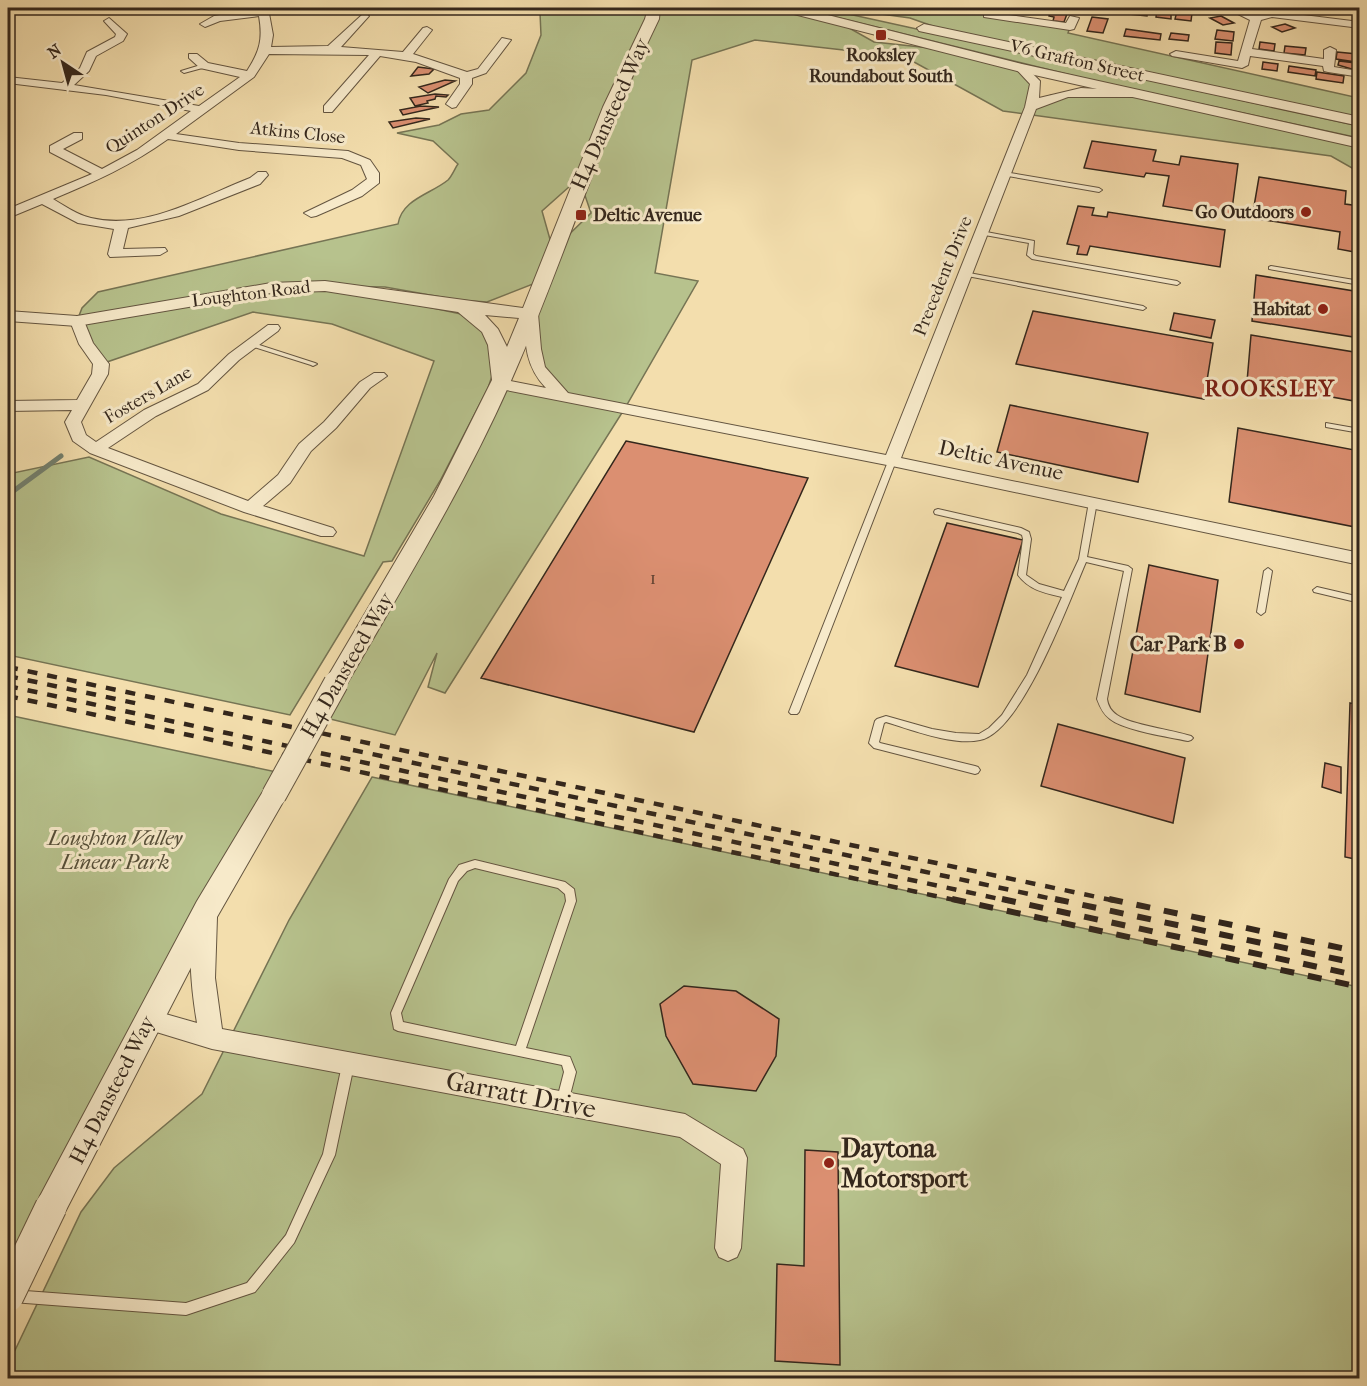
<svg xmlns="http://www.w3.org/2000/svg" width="1367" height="1386" viewBox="0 0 1367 1386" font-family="'IM FELL French Canon',serif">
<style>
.green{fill:#b7c28d;stroke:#767454;stroke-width:1.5;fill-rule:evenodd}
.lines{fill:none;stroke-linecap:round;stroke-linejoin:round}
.stream{stroke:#72806f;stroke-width:5}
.building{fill:#db8f71;stroke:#34271c;stroke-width:1.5}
.service-casing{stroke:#645540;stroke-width:2}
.minor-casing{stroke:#645540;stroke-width:2}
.tertiary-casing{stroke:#645540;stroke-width:2}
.service{fill:#f7eaca;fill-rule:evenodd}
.minor{fill:#f7eaca;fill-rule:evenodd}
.tertiary{fill:#f7eaca;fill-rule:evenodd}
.rail-far1{stroke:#34271c;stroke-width:4.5;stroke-dasharray:10 10;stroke-linecap:butt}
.rail{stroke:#34271c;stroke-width:6;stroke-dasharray:14 14;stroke-linecap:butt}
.tertiary-bridge-far1-casing{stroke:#645540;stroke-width:26;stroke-linecap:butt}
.tertiary-bridge-casing{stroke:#645540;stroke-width:33;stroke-linecap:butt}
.tertiary-bridge-far1{stroke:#f7eaca;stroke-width:24}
.tertiary-bridge{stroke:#f7eaca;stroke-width:31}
.poi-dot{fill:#8f2418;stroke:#f7eaca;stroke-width:2}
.labels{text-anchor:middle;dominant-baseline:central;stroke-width:6;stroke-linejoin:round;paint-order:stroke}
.far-poi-label{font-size:18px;font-weight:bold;fill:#34271c;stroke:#f7eaca;text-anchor:end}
.far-street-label{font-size:18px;fill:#34271c;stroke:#f7eaca}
.number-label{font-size:18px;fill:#5e4131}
.street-label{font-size:21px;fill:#34271c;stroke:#f7eaca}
.poi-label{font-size:21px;font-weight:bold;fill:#34271c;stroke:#f7eaca;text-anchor:end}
.park-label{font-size:21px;font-style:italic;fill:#554e38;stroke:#f7eaca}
.far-district-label{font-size:22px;font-weight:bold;letter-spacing:1.5px;fill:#7a1f14;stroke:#f7eaca}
.near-street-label{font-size:26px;fill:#34271c;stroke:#f7eaca}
.near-poi-label{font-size:26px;font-weight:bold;fill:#34271c;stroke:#f7eaca;text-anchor:start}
</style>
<rect width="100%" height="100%" fill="#f3dead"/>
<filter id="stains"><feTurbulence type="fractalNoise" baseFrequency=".00333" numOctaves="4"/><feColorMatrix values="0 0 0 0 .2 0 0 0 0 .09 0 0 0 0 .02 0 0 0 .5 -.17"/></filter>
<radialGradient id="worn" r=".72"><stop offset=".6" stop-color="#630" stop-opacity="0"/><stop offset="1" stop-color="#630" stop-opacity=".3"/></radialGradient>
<!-- green -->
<path class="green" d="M532,8H654L653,18L672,8H787L835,20L874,42L949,50L1031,75L1032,105L1051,95L1134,94L1359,144V172L1331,156L1003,111L905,57L755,40L692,60L655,273L698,281L625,408L445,693L428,687L437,653L395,735L318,716L501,384L560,394L543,379L531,314L543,280L487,302L458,300L385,287L329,286L461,314L488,331L492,376L488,388L440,481L392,561L383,562L290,715L8,655V474L89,457L221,514L364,556L434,361L332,324L253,312L101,364L77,321L82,308L98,292L398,224C402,199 431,194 448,180C452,176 455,168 458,164L433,141L397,133L439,125L461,114L489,110L526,73L541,35L540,13ZM579,178L591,213L553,250L542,211Z
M821,8L1359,126V138L1091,80L815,12Z
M837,8L958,10L1070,27L1068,33L1359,98V122L958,35L910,18Z
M8,715L286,774L8,1296Z
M372,777L1359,987V1378H8V1365L81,1212L114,1168L202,1094L289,920Z"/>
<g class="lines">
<!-- stream -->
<path class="stream" d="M8,495L61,456"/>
</g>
<!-- building -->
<path class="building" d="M1135,8H1148L1147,16L1129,14V9Z
M1157,9L1171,11V19L1156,17Z
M1177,11L1192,13L1191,21L1175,19Z
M1050,12L1067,14L1064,22L1053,21L1054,17L1049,16Z
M1221,16L1234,23L1223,25L1210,18Z
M1092,17L1108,19L1103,33L1087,31Z
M1285,24L1295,28L1282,32L1272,27Z
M1126,29L1161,34L1160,40L1124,36Z
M1217,30L1234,32L1233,41L1215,39Z
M1171,33L1189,35L1188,41L1169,39Z
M1216,42L1232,43L1231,55L1215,53Z
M1260,42L1275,44L1274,51L1259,49Z
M1285,46L1306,48L1305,55L1284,53Z
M1337,52L1357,54L1356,62L1336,59Z
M1339,61L1356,63L1355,70L1338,65Z
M1263,62L1278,64L1277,71L1262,69Z
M1289,66L1316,70L1315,76L1288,72Z
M418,67L434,69L429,74L411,76Z
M1317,72L1344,76L1343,83L1316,79Z
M445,80L455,81L428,93L419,87Z
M435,94L448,95L446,97L436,96L435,99L427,101L428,103L415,106L410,98Z
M421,106L439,107L403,115L400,110Z
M416,118L430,119L393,128L389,122Z
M1092,141L1156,150L1153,161L1179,165L1181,156L1238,164L1231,217L1163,206L1169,176L1146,173L1144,177L1084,168Z
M1259,177L1346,191L1345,204L1360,206V253L1338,249L1340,232L1252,218Z
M1078,206L1094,208L1092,215L1107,217L1108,212L1225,230L1220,267L1090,246L1087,255L1077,254L1079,246L1067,244Z
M1256,275L1360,292V338L1252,321Z
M1033,311L1213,343L1204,399L1016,364Z
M1174,313L1215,320L1211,338L1170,330Z
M1251,335L1360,353V402L1247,382Z
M1010,405L1148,433L1138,482L997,452Z
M1238,428L1360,451V528L1229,502Z
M626,441L808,478L694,732L481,678Z
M947,523L1023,540L978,687L895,666Z
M1149,565L1218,580L1200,712L1125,694Z
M1350,703L1360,705V860L1345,857Z
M1058,724L1185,758L1173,823L1041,786Z
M1325,763L1341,767V793L1322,787Z
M684,986L736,991L779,1019L776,1056L756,1091L693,1084L666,1036L660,1004Z
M805,1150L838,1152L840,1365L775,1361L777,1264L804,1266Z"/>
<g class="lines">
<defs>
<path id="service" d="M204,64L207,66L206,67L184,73L181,71Z
M1004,172L1099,188L1102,190L1099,192L1002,175L1001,174Z
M981,231L1034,241L1033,254L1036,256L1177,281L1180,283L1177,285L1032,259L1027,255L1029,243L979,234V232Z
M1271,266L1360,281V285L1269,269V267Z
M964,272L1143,306L1146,308L1143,310L962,275V273Z
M253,343L315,363L317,364L313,366L311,365L251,346L250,345Z
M1326,423L1360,429V433L1326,427Z
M889,459H895L896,461L799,712L797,714H791L789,712Z
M1093,499L1097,502L1087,557L1128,566L1132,569L1107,699C1108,706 1111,711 1117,715C1131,725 1173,730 1191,736L1193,738L1191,740L1188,741C1169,737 1123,730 1110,719C1103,714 1100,707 1097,699L1124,571L1086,562C1069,601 1022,732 980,740C954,746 912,730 886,722L884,723L879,742L880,743L975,766L978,767L980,770L978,773L975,774L874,748L869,743L875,721L877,719L886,716L932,729L956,733L979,734L989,728L1002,715L1027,675L1062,597C1045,593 1029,590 1018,575L1023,539L1022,535L1018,533L935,514L934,512L935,510L938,509L1021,528L1029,532L1031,539L1026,575L1039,584L1064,591L1079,559L1089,502Z
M1268,568L1272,571L1265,612L1261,615L1257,612L1264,571Z
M1317,587L1360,597V603L1314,592L1313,590Z
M475,860L565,882L574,889L576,901L526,1048L570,1057L576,1072L568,1103L566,1107L562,1108L558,1107L556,1103L564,1072L562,1065L398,1031L394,1029L391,1013L449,879L459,865ZM475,868L558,888L565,894L566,901L516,1046L403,1022L401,1013L458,881L467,871Z
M348,1060L352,1061L354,1065L335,1155L294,1243L255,1292L186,1315L12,1302L8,1300V1292L12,1290L186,1303L247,1283L286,1235L323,1154L342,1065L344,1061Z"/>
<path id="minor" d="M258,8H268L273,35L271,47L328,46L364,13L369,16L341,47L403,52L423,28L427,27L432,30L413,54L467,72L478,69L502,38L511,40L486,73L472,78V84L456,107L452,108L446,104L460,84V78L416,62L380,56L332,112H324V106L369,55L269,54L254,77L176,134L239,143L348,151L370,160L379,173V183L362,196L316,216L311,217L304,213L352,190L367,179L361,165L342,158L239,150L168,139C132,165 94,182 53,199C65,206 77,215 91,218C145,231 201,197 250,178L258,172H266L268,175L260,184L179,216L128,228L123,249L165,248L167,251L160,255L110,257L108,254L114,229L78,223L42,204L8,218V209L92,174L50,152V146L74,133H82V139L63,149L102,169L137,150L191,111L106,95L8,83V77L62,83L80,68L87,52L115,37L116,34L104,21L109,18L127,34L123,41L96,56L89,71L74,85L199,106L240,77L200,68L189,58V54H197L208,63L247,71C260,51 263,39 259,16L220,21L205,27L200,24L214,16Z
M1214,8H1248L1247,11C1256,16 1262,13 1271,11L1360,22V28L1272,17L1261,20L1252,49L1324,59V50L1330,47L1336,50L1334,67L1358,71L1360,73L1354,76L1328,72L1324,71L1323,66L1250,56L1248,65L1242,68L1172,56L1170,54L1176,51L1238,61L1250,20L1236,13Z
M988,12L1066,23L1070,16L1079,18L1074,29L1070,30L984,17V13Z
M1017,66H1025L1040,81L1039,98L1081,88L1134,91L1140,94L1134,97H1068L1036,109L901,458L1360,553V565L892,466L501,389L493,384L501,379L546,388C525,366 525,343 524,314L531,310L538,314L541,349L545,367L568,393L886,455L1025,107L1030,84L1015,68Z
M77,317L84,321L93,343L109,364L108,374L81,422L86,435L96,442L144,410L198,384L229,354L268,325H278L280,328L278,331L239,360L208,390L156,416L108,448L248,501L278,475L299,444L324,422L360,382L374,373H384L387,376L370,388L336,428L311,451L290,483L263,506L333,528L336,532L333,536H321L244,512L90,453L73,441L65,422L72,410L8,411V401L77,400L92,374L93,364L79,344L70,321Z
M206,908L214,910L217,917L215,978L222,1029L685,1114L743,1149L747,1158L741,1248L737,1257L728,1261L719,1257L715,1248L721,1164L680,1137L212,1049L140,1027L136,1020L140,1013L148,1009L197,1023C192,994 185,937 198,910Z"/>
<path id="tertiary" d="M648,8H660L659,19C601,137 563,264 510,383C463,489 402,588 344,689L336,692L328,689L324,683L434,496L492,380L488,345L482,332L458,312L325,291L271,293L77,326L8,321V311L77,316L271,283L325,281L523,308L603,107L645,19ZM485,315L519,318L507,347L498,329Z
M781,8H800L1022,64L1360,139V148L1021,72L782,11Z
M924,24L1360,117V126L919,31L917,28Z
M274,785L283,788L287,795L217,917L62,1218L51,1223L40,1218L35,1207L40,1196L197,901L265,788Z"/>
</defs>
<!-- service casing -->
<use href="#service" class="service-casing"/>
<!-- minor casing -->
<use href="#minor" class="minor-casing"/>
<!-- tertiary casing -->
<use href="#tertiary" class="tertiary-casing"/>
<!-- service -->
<use href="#service" class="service"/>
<!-- minor -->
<use href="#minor" class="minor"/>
<!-- tertiary -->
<use href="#tertiary" class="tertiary"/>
<!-- rail-far1 -->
<path class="rail-far1" d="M8,667L1116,901
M8,676L139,704
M8,686L1009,901
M8,696L959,901
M353,750L1062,901"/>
<!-- rail -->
<path class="rail" d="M952,899L1360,987
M1002,899L1360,976
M1055,899L1360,964
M1109,899L1360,952"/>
<defs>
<path id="tertiary-bridge-far1" d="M274,795L336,683"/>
<path id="tertiary-bridge" d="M8,1296L51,1207"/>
</defs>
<!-- tertiary-bridge-far1 casing -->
<use href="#tertiary-bridge-far1" class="tertiary-bridge-far1-casing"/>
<!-- tertiary-bridge casing -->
<use href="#tertiary-bridge" class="tertiary-bridge-casing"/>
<!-- tertiary-bridge-far1 -->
<use href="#tertiary-bridge-far1" class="tertiary-bridge-far1"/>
<!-- tertiary-bridge -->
<use href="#tertiary-bridge" class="tertiary-bridge"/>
</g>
<!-- markers -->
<g class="poi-dot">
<rect x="875" y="29" width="12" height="12" rx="3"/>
<circle cx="1306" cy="212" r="6"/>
<rect x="575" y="209" width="12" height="12" rx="3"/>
<circle cx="1323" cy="309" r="6"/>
<circle cx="1239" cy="644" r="6"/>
<circle cx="829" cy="1163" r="6"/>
</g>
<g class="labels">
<!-- far-poi labels -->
<g class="far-poi-label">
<text x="881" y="55" text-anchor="middle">Rooksley<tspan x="881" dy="21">Roundabout South</tspan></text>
<text x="1294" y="212">Go Outdoors</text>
<text x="593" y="215" text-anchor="start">Deltic Avenue</text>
<text x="1311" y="309">Habitat</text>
</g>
<!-- far-street labels -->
<g class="far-street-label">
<text transform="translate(1077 61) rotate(13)">V6 Grafton Street</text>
<text transform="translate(155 119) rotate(-33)">Quinton Drive</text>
<text transform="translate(298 133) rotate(6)">Atkins Close</text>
<text transform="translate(943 276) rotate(-68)">Precedent Drive</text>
<text transform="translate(251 294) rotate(-7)">Loughton Road</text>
<text transform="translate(148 395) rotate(-30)">Fosters Lane</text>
</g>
<!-- number labels -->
<g class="number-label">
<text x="653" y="578">1</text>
</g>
<!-- street labels -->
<g class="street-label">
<text transform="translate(610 114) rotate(-66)">H4 Dansteed Way</text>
<text transform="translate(1001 460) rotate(12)">Deltic Avenue</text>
<text transform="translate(347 665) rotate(-60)">H4 Dansteed Way</text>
<text transform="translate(112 1090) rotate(-63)">H4 Dansteed Way</text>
</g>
<!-- poi labels -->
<g class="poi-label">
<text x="1227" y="644">Car Park B</text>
</g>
<!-- park labels -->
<g class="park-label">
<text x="115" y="838">Loughton Valley<tspan x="115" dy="24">Linear Park</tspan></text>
</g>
<!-- far-district labels -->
<g class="far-district-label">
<text x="1270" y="389">ROOKSLEY</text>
</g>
<!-- near-street labels -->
<g class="near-street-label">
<text transform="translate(521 1095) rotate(11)">Garratt Drive</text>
</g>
<!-- near-poi labels -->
<g class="near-poi-label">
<text x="841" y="1148">Daytona<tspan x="841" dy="30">Motorsport</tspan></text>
</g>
</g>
<!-- margin -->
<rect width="1367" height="1386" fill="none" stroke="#f3dead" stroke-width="30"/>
<rect x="9" y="9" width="1349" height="1368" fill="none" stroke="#34271c" stroke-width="3"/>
<rect x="15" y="15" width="1337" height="1356" fill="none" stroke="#34271c" stroke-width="1.5"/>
<!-- north arrow -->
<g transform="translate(63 63) rotate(324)" stroke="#f7eaca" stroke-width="4.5" paint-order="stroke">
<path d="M0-4.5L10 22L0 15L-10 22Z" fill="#34271c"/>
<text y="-9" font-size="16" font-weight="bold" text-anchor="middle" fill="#34271c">N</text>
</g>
<rect width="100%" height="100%" filter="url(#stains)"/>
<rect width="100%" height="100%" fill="url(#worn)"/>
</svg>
